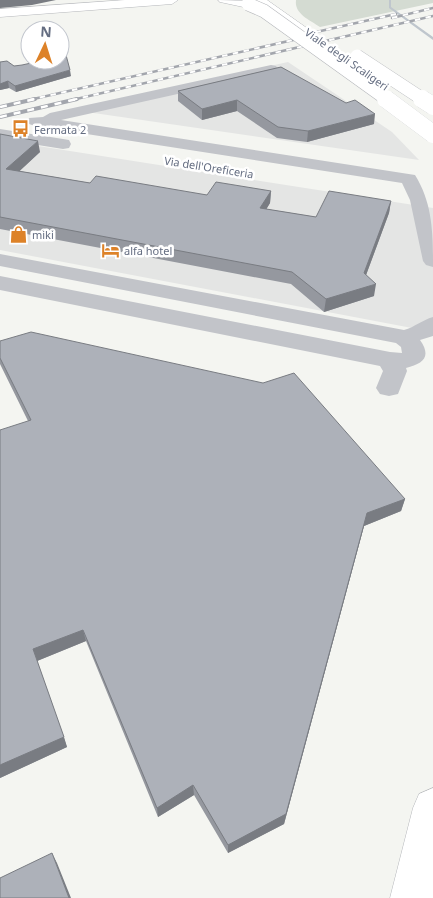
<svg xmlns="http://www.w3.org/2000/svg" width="433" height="898" viewBox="0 0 433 898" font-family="'Noto Sans',sans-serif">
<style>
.built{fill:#e4e5e4}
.green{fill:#d4dbd2}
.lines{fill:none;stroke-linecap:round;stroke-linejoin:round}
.stream{fill:#bfc6cd;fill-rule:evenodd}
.highway-casing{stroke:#b5b7bb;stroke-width:1}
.minor{fill:#c2c4c9;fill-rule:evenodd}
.highway{fill:#fff;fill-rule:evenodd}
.rail-far1-casing{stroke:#a3a6ad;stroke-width:2.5}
.rail-casing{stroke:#a3a6ad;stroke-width:4}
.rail-far1{stroke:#fff;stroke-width:2;stroke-dasharray:5.5;stroke-linecap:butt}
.rail{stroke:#fff;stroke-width:2.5;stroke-dasharray:7;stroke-linecap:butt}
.highway-bridge-far1-casing{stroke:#b5b7bb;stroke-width:14;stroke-linecap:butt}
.highway-bridge-casing{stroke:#b5b7bb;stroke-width:18;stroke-linecap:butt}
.highway-bridge-far1{stroke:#fff;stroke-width:13}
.highway-bridge{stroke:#fff;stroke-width:18}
.wall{fill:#95989f}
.shaded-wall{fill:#797c82}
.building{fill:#adb1b9;stroke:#797c82}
.labels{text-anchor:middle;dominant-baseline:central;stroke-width:5;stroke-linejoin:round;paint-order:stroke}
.far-street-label{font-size:11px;fill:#646d81;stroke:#fff}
.far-poi-label{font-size:11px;fill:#646d81;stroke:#fff;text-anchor:start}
</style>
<rect width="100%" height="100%" fill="#f4f5f1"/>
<!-- built -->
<path class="built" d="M288,62L392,132L419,160L73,110Z
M0,140L433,208V332L0,250Z"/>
<!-- green -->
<path class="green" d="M296,0H433V3L320,27C310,20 294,14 296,0Z"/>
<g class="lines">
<!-- stream -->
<path class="stream" d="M389,0H391V7L433,37V40L389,8Z"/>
<defs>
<path id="highway" d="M125,0H178L172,4L0,17V9Z
M218,0L252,1L254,4L248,8L220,2Z
M253,0H267L311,31L310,34H300Z
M433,788V898H390L413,808L419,794Z"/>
</defs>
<!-- highway casing -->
<use href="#highway" class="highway-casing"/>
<!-- minor -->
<path class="minor" d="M271,65L276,66L278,69L276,72L61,120L415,175C433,204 433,234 433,267L426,265L423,261L410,200L402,183L35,126L29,124L27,121L29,118L43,117L50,113Z
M0,129L63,139L69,140L71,144L69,148L63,149L0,139Z
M0,254L404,330C415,327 422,320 433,317V336L420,340C432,357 423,364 406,368L407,371L398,394L389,396L380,394L376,388L383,371L380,366L0,290V276L390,352L402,353L401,347L396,343L0,266Z"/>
<!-- highway -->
<use href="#highway" class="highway"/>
<defs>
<path id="rail-far1" d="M392,18L433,8
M294,37L396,14
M29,100L302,38
M72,100L433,16"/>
<path id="rail" d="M0,107L35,99
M0,117L77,99"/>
</defs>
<!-- rail-far1 casing -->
<use href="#rail-far1" class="rail-far1-casing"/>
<!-- rail casing -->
<use href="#rail" class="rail-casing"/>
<!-- rail-far1 -->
<use href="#rail-far1" class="rail-far1"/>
<!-- rail -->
<use href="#rail" class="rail"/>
<defs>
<path id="highway-bridge-far1" d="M248,4L264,11L388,100
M357,56L424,100"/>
<path id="highway-bridge" d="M386,99L433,134
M422,99L433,106"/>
</defs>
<!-- highway-bridge-far1 casing -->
<use href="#highway-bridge-far1" class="highway-bridge-far1-casing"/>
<!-- highway-bridge casing -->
<use href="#highway-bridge" class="highway-bridge-casing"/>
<!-- highway-bridge-far1 -->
<use href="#highway-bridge-far1" class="highway-bridge-far1"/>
<!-- highway-bridge -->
<use href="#highway-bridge" class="highway-bridge"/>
</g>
<!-- wall -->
<path class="wall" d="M0,62L14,66L71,76L16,92L9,88L0,90Z
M281,67L374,124L307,142L277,138L237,111L202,120L178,101V91Z
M0,134L40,152L19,171L90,183L207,195L271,191L270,203L266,209L316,217L391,201L389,213L366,275L374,296L324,312L291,284L0,229Z
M0,341L405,499L401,511L364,526L284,824L228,853L194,795L158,817L86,641L37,661L67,747L0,778L28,421L0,364Z"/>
<!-- shaded-wall -->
<path class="shaded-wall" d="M0,0H56L32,5L0,8Z
M70,70L71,76L16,92L15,86Z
M8,81L9,88L0,90V84Z
M237,100V111L202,120V109Z
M375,114L374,124L307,142L308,131Z
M38,141L40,152L9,181L6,169Z
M271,191L270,203L260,220V208Z
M391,201L389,213L362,286L364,273Z
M376,284L374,296L324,312L326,299Z
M405,499L401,511L364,526L284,824L228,853V845L367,513Z
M83,630L86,641L37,661L33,649Z
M64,737L67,747L0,778V765Z
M193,785L194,795L158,817L157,808Z
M52,853L57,863L71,898H69Z"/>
<!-- building -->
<path class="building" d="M66,55L70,70L15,86L8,81L0,84V62L7,61L14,66L22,65L45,60H60V57Z
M281,67L346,103L355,100L375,114L308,131L278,127L237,100L202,109L178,91Z
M0,134L38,141L6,169L90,183L96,176L207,195L216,182L271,191L260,208L316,217L329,191L391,201L364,273L376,284L326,299L292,272L0,217Z
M31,332L263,383L294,373L405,499L367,513L286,814L228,845L193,785L157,808L83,630L33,649L64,737L0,765V430L31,420L0,358V341Z
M52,853L69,898H0V878Z"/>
<!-- icons -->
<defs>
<symbol id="bus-bare" viewBox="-9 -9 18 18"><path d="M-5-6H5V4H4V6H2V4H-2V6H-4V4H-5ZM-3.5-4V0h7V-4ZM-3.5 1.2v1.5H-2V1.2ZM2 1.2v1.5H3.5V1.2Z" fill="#dd8228" stroke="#fff" stroke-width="2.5" paint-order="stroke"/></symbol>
<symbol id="shop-bare" viewBox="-9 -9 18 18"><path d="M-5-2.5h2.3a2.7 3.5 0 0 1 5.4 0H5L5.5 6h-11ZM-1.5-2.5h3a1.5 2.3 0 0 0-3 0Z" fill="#dd8228" stroke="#fff" stroke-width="2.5" paint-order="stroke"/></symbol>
<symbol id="hotel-bare" viewBox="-9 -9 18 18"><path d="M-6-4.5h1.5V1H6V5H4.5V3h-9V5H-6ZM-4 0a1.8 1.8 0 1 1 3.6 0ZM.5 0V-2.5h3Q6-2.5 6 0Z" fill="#dd8228" stroke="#fff" stroke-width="2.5" paint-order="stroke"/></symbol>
</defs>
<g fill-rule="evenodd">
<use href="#bus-bare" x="8" y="116" width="25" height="25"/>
<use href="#shop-bare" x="6" y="222" width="25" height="25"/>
<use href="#hotel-bare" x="98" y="238" width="25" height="25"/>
</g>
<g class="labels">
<!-- far-street labels -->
<g class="far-street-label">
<text transform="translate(347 59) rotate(35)">Viale degli Scaligeri</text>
<text transform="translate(209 167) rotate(9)">Via dell'Oreficeria</text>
</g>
<!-- far-poi labels -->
<g class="far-poi-label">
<text x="34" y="129">Fermata 2</text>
<text x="32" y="234">miki</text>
<text x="124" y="250">alfa hotel</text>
</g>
</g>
<!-- north arrow -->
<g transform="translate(45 45) rotate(4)"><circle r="24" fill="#ffffff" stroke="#c1c5cd"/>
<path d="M0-4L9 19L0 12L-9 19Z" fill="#dd8228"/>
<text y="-8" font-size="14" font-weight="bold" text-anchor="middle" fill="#646d81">N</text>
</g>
</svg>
